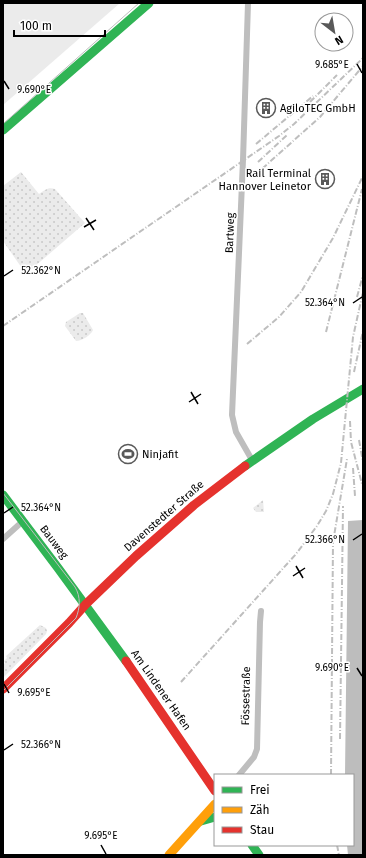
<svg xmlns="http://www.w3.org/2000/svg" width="366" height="858" viewBox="0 0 366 858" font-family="'Fira Sans',sans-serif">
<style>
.grass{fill:url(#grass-dots)}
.green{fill:#ebebeb}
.water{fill:#bdbdbd}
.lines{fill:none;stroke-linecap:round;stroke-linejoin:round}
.street{stroke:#bebebe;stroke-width:6}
.fast{stroke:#30b455;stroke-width:9}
.slow{stroke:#ff9f0a;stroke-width:9}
.jam{stroke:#e5322d;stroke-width:9}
.tram{stroke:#bebebe;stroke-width:1}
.rail{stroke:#bebebe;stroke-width:2;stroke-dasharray:6 2 1 2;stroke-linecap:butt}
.ticks{fill:none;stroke:#000;stroke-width:1.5}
.labels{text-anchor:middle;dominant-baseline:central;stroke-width:3;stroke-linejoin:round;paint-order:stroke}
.poi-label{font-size:11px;fill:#000;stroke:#fff;text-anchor:start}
.street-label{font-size:11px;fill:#000;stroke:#fff}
.ticks-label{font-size:10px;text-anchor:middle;fill:#000;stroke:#fff;stroke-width:3;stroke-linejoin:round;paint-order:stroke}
</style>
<defs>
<pattern id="grass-dots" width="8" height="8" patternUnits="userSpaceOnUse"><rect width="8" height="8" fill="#ebebeb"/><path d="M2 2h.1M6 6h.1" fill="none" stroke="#c8c8c8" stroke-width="1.8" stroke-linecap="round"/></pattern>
</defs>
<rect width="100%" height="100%" fill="#fff"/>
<!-- grass -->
<path class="grass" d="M21,172L39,194C45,190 48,187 55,189L85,223L26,274L3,241V186Z
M80,313H83L93,330C91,335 82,341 76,341L65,326L66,322Z
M263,500L264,512H256L253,508Z
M40,625L46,628L47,631L46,634L3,678V665L5,663L4,661L7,658L6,656Z"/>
<!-- green -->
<path class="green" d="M3,3H120L3,105Z"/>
<!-- water -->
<path class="water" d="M363,520V855H348L347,845H353V775H345L348,521Z"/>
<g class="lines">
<!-- street -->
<path class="street" d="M248,3L243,160L232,415L236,432L252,460
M3,539L23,521
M239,775L254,757L257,749L260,622L261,611"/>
<!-- fast -->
<path class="fast" d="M3,130L149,3
M245,466L313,419L363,389
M3,495L58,568L126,661
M201,821L215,817
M252,845L259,855"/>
<!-- slow -->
<path class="slow" d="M169,855L215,804"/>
<!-- jam -->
<path class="jam" d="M126,661L215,791
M3,689L69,623L86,604L136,556L194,505L245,466"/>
<!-- tram -->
<path class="tram" d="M3,124L139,3
M3,493L75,587C81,597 80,608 76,618L3,691"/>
<!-- rail -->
<path class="rail" d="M310,102L337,75
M256,144L313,96
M258,162L287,135
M254,176L320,117L363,66
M357,297L363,275
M3,326L279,136L294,124L363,58
M326,332L362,189
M247,344L279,317L301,292L333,238L363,176
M354,372L363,331
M350,421L351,442L362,484
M359,440L363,462
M353,468L355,496
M181,682L296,554L317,526L326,511L333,494L341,463L353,337L363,292
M340,739L343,506
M331,775L333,542L347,459
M337,845L339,855"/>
</g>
<!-- ticks -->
<path class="ticks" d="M357,64L362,73M4,81L9,89M86,218L94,230M84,227L96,220M4,276L13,270M353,303L362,297M191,392L198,404M189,402L201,394M4,513L13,507M353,540L362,534M296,566L303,578M293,576L305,568M357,668L362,676M4,684L9,693M4,750L13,744M101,845L106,854"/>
<!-- icons -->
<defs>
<symbol id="building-ring" viewBox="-11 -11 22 22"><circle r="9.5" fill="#fff" stroke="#595959" stroke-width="1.5"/><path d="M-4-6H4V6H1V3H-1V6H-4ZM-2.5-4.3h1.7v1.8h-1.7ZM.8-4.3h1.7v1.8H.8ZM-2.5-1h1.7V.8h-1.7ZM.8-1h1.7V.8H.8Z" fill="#595959"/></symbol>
<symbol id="stadium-ring" viewBox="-11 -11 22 22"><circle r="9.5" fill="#fff" stroke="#595959" stroke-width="1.5"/><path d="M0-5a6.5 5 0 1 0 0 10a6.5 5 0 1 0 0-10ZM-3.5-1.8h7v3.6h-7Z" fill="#595959"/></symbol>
</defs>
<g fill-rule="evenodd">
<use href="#building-ring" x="255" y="97" width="22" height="22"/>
<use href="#building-ring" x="314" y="168" width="22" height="22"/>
<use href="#stadium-ring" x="117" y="443" width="22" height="22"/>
</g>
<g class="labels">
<!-- poi labels -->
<g class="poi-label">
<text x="280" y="108">AgiloTEC GmbH</text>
<text x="311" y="173" text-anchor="end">Rail Terminal<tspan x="311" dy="13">Hannover Leinetor</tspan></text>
<text x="142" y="454">Ninjafit</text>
</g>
<!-- street labels -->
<g class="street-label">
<text transform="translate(230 233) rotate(-88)">Bartweg</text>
<text transform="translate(164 516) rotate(-41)">Davenstedter Straße</text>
<text transform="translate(54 542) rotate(53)">Bauweg</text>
<text transform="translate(161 690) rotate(55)">Am Lindener Hafen</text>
<text transform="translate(246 696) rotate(-89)">Fössestraße</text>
</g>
</g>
<g class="ticks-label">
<text x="332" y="68">9.685°E</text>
<text x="34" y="93">9.690°E</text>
<text x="41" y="274">52.362°N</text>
<text x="325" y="306">52.364°N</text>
<text x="41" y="511">52.364°N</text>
<text x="325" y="543">52.366°N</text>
<text x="332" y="671">9.690°E</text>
<text x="34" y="696">9.695°E</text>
<text x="41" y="748">52.366°N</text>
<text x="101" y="839">9.695°E</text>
</g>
<!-- border -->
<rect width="366" height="858" fill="none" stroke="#000000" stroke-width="8"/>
<!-- legend -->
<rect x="214" y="774" width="140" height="72" fill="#ffffff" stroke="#999999"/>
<rect x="222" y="787" width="20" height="6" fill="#30b455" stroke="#999999"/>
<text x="250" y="794" font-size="12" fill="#000000">Frei</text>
<rect x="222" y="807" width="20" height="6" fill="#ff9f0a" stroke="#999999"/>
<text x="250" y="814" font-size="12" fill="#000000">Zäh</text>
<rect x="222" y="827" width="20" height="6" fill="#e5322d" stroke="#999999"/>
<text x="250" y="834" font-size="12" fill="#000000">Stau</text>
<!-- north arrow -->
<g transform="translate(334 32) rotate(149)"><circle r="19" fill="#ffffff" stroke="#999999"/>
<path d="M0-3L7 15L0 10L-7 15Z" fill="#595959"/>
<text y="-6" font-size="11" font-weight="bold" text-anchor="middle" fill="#000000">N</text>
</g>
<!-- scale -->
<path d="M14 30v6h91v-6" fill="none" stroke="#000000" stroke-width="2"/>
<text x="20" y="30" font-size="12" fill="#000000" stroke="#ffffff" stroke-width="3" paint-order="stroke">100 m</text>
</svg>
